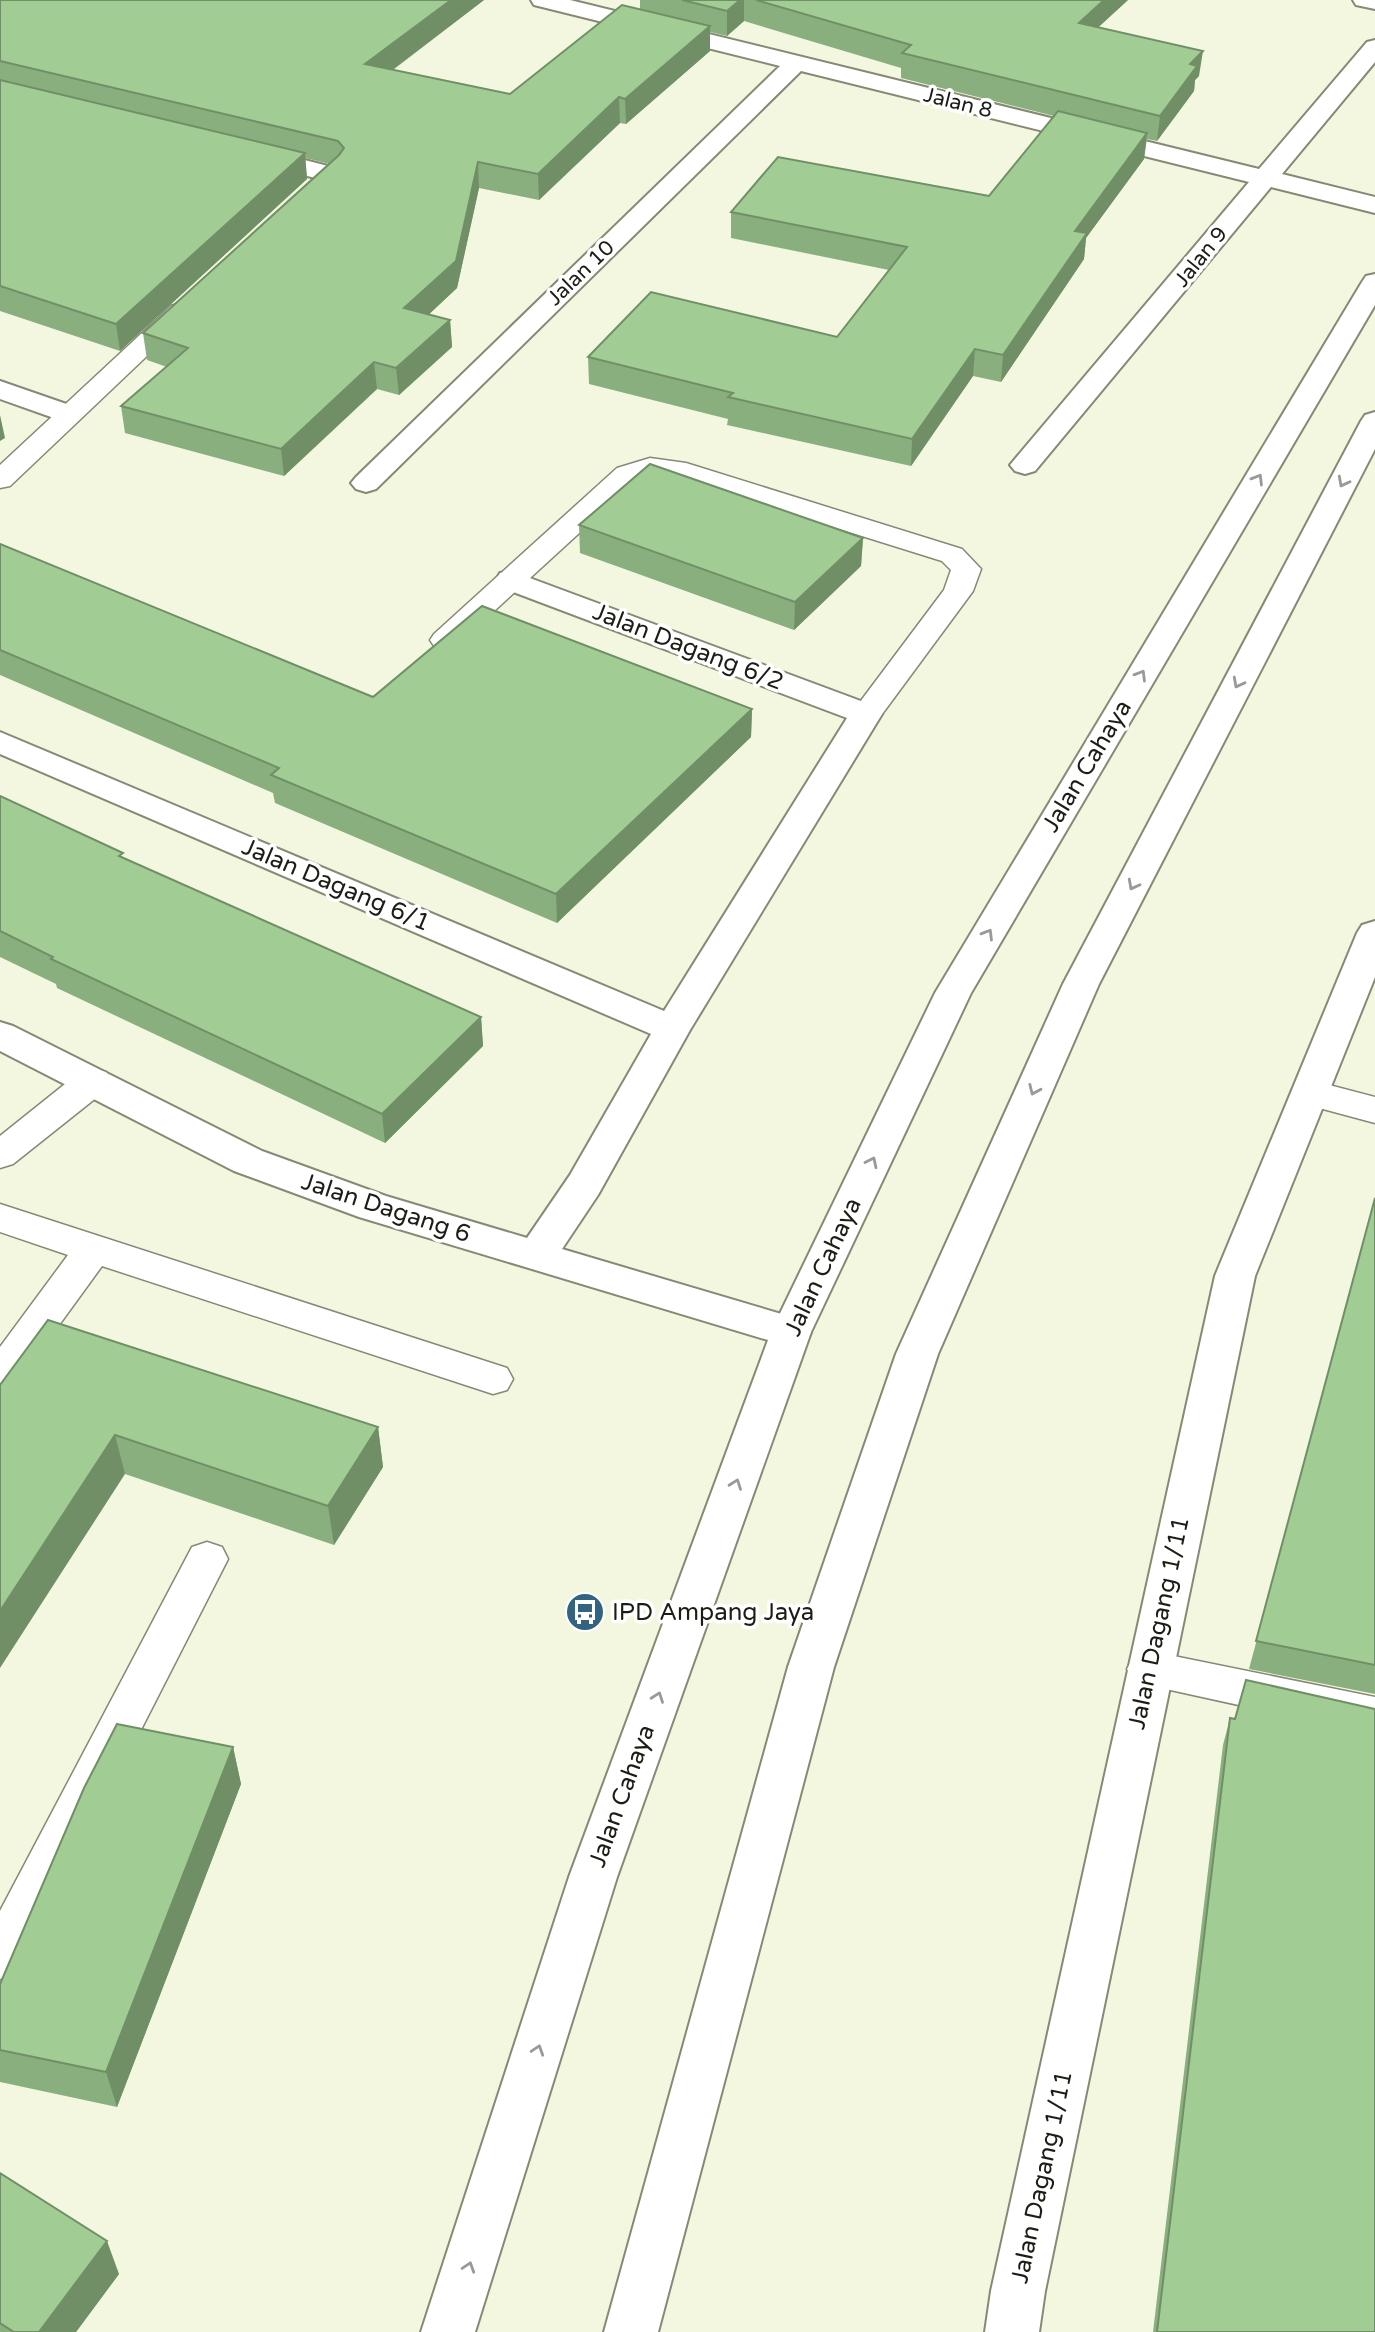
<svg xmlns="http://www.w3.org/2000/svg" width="1375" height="2332" viewBox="0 0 1375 2332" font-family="'Varela Round',sans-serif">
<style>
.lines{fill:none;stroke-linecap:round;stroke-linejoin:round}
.lane-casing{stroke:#868974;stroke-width:3}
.street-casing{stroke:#868974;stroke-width:4}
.secondary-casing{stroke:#868974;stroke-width:4}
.lane{fill:#fff;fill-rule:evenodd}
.street{fill:#fff;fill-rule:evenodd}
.secondary{fill:#fff;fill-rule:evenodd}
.wall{fill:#8aaf7e}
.shaded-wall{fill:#718f67}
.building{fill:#a1cc93;stroke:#718f67;stroke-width:2}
.oneway{stroke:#999996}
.labels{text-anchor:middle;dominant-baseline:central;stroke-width:7;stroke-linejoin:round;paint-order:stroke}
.far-street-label{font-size:21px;fill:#1c1d15;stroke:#fff}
.street-label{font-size:24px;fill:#1c1d15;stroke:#fff}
.poi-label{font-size:24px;fill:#1c1d15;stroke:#fff;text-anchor:start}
</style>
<rect width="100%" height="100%" fill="#f4f7e0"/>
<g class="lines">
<defs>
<path id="lane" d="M180,303L189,306L193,311L189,316L10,486L0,488V465L171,306Z
M650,458L686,463L962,549L981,569L973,591L877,721L866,723L855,721L851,714L944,590L951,570L942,561L673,477L652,475L637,480L456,646L445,649L434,646L430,640L434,634L617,468Z
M93,1069L106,1072L111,1081L106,1090L13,1164L0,1168V1136L80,1072Z
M1310,1080L1375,1097V1123L1297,1102L1292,1093L1297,1084Z
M0,1204L507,1368L513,1379L507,1390L493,1394L102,1266L14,1387L0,1391V1347L68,1255L0,1232Z
M207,1542L222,1547L228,1559L17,1973L0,1979V1911L192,1547Z
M1149,1651L1375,1697V1735L1134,1682L1127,1669L1134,1656Z"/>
<path id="street" d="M531,0H570L1259,169L1367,42L1375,40V62L1282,174L1375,197V213L1271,187L1035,471L1025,474L1015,471L1010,465L1015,459L1249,182L801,71L376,489L366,492L356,489L351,483L356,477L780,66L534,5Z
M1353,0H1375V9L1356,5Z
M257,148L340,169L344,174L340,179L331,182L248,161L244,156L248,151Z
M0,381L78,408L82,414L78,420L68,423L0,399Z
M511,571L877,707L882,714L690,1030L598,1195L562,1249L805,1321L811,1332L805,1343L791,1347L359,1217L234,1171L0,1051V1022L13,1026L262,1151L386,1196L527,1238L570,1175L651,1034L0,754V732L664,1011L847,718L500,587L496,580L500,573Z
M1375,921V977L1255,1276L1045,2291L1039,2332H985L991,2291L1215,1276L1357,933L1362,925Z"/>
<path id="secondary" d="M1375,274V305L971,993L811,1332L617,1877L475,2332H421L569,1877L771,1332L935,993L1362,282L1366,276Z
M1375,412V449L1099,984L938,1354L834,1667L658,2332H604L788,1667L896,1354L1063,984L1361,421L1365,415Z"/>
</defs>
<!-- lane casing -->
<use href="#lane" class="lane-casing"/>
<!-- street casing -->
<use href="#street" class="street-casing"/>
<!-- secondary casing -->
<use href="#secondary" class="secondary-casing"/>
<!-- lane -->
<use href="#lane" class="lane"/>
<!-- street -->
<use href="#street" class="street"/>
<!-- secondary -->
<use href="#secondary" class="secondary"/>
</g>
<!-- wall -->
<path class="wall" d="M0,0H484L393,70L510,94L640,9V0H1128L1098,27L1199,76L1195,80L1194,91L1157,141L1147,139L1144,159L1086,238L1084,259L1001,382L973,376L911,466L727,425L728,419L589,384L588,357L837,337L889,270L731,238V212L989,196L1054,116L901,78V68L744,21L727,36L710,32V51L626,124L620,123L539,200L479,188L457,288L429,314L450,320L452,347L399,395L377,389L284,476L125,433L121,406L167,367L147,360L143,333L330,164L305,158L307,179L120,351L0,311Z
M579,525L863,538L861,566L794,630L580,553Z
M0,544L373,697L752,709L751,737L557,923L275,803L273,793L0,675Z
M0,796L124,858L481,1017L483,1046L385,1143L57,988L56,984L0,957Z
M1375,1198V1694L1249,1669Z
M0,1385L378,1427L383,1467L334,1545L125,1474Z
M1230,1718L1235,1719L1375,2332H1153L1223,1745Z
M233,1747L241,1784L117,2107L0,2082V1984Z
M0,2173L119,2274L76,2332H0Z"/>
<!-- shaded-wall -->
<path class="shaded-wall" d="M451,0H484L367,89L365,64Z
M740,0H744V21L727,36V11Z
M1104,0H1128L1076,48L1079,23Z
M710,26V51L626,124L625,99Z
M1203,51L1199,76L1195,80L1194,91L1157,141L1160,116L1190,64Z
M619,97L620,123L539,200L538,174Z
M1147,133L1144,159L1086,238L1084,259L1001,382L1003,355L1075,231Z
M305,153L307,179L120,351L116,324Z
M478,162L479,188L457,288L407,335L404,308Z
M450,320L452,347L399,395L396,368Z
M975,349L973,376L911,466L912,439Z
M374,362L377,389L284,476L281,449Z
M0,415L5,438L0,441Z
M863,538L861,566L794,630L795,602Z
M752,709L751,737L557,923L556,894Z
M481,1017L483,1046L385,1143L382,1114Z
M378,1427L383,1467L334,1545L328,1506Z
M115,1435L125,1474L0,1668V1611Z
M233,1747L241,1784L117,2107L106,2072Z
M107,2241L119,2274L76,2332H39Z"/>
<!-- building -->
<path class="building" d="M0,0H451L365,64L510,94L622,5L710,26L625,99L619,97L538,174L478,162L456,261L404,308L450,320L396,368L374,362L281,449L121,406L188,348L143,333L339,155L344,148L338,141L0,61Z
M682,0H740L727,11Z
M756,0H1104L1079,23L1203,51L1190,64L1197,66L1160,116L902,53L911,45Z
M0,80L305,153L116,324L0,286Z
M1058,111L1147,133L1075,231L1087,233L1003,355L975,349L912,439L728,397L733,393L588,357L651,292L837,337L907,247L731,212L778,157L989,196Z
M650,464L863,538L795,602L579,525Z
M0,544L373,697L482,606L752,709L556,894L271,775L279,768L0,650Z
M0,796L123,853L119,856L481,1017L382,1114L51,959L53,957L0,931Z
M1375,1198V1665L1256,1641Z
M48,1320L378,1427L328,1506L115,1435L0,1611V1385Z
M1246,1680L1375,1709V2332H1157L1230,1718L1235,1719Z
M117,1724L233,1747L106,2072L0,2050V1984L84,1788Z
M0,2173L107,2241L39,2332H14L0,2323Z"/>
<!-- one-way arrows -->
<defs><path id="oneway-chevron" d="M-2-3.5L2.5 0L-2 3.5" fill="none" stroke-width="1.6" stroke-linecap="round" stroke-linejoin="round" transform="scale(1.75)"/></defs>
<g class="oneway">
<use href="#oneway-chevron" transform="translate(1258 479) rotate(-59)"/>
<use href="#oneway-chevron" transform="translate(1343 482) rotate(118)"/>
<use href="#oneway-chevron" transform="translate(1141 675) rotate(-59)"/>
<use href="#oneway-chevron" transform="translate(1238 683) rotate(118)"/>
<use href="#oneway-chevron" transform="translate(1133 885) rotate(118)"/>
<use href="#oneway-chevron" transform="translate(988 934) rotate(-59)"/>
<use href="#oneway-chevron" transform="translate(1034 1090) rotate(114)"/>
<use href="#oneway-chevron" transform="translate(872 1162) rotate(-64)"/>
<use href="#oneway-chevron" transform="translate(736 1484) rotate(-70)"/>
<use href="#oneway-chevron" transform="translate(658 1697) rotate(-70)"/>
<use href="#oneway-chevron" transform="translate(538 2050) rotate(-72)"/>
<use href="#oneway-chevron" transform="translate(469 2267) rotate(-72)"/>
</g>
<!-- icons -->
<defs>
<symbol id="bus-disc" viewBox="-11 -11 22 22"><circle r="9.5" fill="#326381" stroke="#fff"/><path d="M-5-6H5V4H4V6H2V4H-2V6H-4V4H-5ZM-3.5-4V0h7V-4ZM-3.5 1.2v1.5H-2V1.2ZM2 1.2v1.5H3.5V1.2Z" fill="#fff"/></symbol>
</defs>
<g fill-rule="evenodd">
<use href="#bus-disc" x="563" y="1590" width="44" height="44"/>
</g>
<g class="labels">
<!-- far-street labels -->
<g class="far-street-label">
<text transform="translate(958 103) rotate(14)">Jalan 8</text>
<text transform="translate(1201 257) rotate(-51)">Jalan 9</text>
<text transform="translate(581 273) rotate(-44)">Jalan 10</text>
</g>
<!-- street labels -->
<g class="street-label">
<text transform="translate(688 647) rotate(21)">Jalan Dagang 6/2</text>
<text transform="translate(1087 766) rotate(-59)">Jalan Cahaya</text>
<text transform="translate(336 885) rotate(23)">Jalan Dagang 6/1</text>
<text transform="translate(386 1208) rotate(18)">Jalan Dagang 6</text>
<text transform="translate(823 1267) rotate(-65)">Jalan Cahaya</text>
<text transform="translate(1159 1623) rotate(-78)">Jalan Dagang 1/11</text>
<text transform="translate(622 1796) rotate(-70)">Jalan Cahaya</text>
<text transform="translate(1042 2177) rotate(-78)">Jalan Dagang 1/11</text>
</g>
<!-- poi labels -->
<g class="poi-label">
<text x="612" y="1612">IPD Ampang Jaya</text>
</g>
</g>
</svg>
